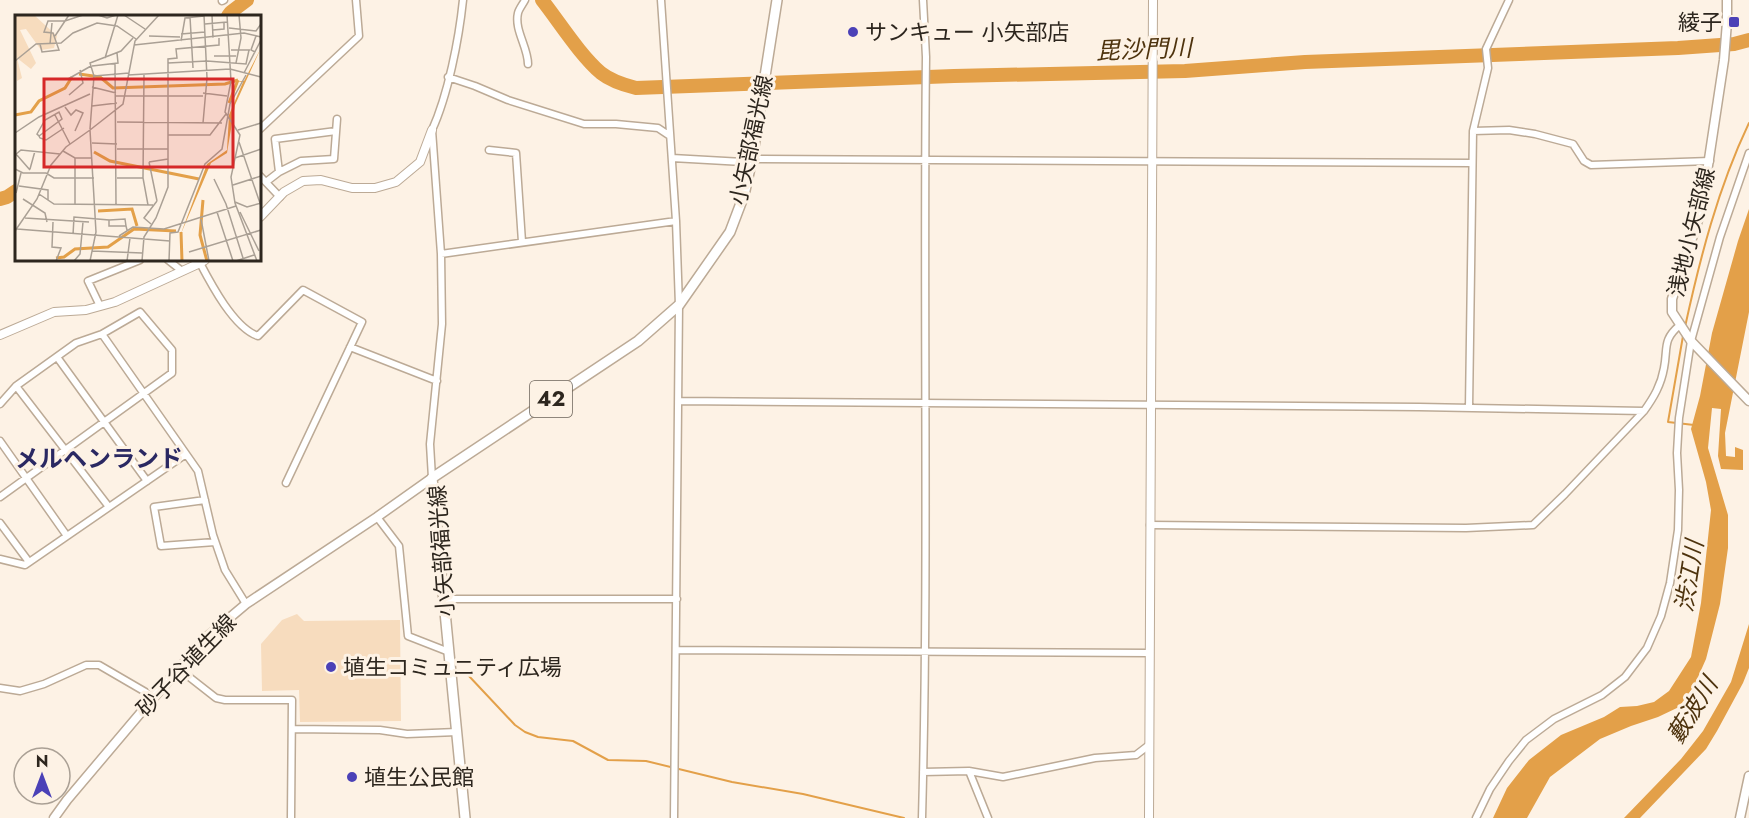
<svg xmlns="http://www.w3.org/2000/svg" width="1749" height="818" viewBox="0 0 1749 818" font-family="Jost,'Noto Sans JP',sans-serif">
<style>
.green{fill:#f7dcbe}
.water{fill:#e3a049}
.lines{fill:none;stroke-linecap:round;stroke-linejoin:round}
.stream{stroke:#e3a049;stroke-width:2}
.river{stroke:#e3a049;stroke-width:14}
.minor-casing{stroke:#bcaa96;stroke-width:9}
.tertiary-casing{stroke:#bcaa96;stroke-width:10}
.secondary-casing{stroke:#bcaa96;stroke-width:11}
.primary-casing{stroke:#bcaa96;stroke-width:12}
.minor{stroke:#fff;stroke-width:6}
.tertiary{stroke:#fff;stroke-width:8}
.secondary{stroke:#fff;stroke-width:8}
.primary{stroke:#fff;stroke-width:9}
.poi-dot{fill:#4b41b7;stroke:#fdf2e5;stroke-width:2}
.labels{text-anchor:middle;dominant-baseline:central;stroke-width:6;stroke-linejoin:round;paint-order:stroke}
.shield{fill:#fdf2e5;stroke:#6b635a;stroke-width:1.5}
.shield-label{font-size:21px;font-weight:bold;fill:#2d261e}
.poi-label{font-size:22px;fill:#2d261e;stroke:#fdf2e5;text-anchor:start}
.street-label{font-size:22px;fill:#2d261e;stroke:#fdf2e5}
.water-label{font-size:24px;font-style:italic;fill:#4e330e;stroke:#fdf2e5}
.neighbourhood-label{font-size:24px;font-weight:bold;fill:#2a2862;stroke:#fdf2e5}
.inset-river{fill:none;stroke:#e3a049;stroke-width:3}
.inset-road{fill:none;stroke:#aaa095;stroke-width:1.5}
.view{fill:#d62828;fill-opacity:0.15;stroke:#d62828;stroke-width:3}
.inset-edge{fill:none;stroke:#2d261e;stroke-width:3}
</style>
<rect width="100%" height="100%" fill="#fdf2e5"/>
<!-- green -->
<path class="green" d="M297,614L304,621L400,620L401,721L300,722L299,690L262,691L261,644L282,620Z"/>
<!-- water -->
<path class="water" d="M1749,209V312L1725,433L1726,456L1735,457V447L1743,450V470L1721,469L1718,456L1721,409L1712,408L1708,448L1728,515V548L1720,604L1706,659L1694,686L1679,707L1658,717L1631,726L1600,739L1550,777L1527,818H1493L1507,788L1529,760L1561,735L1604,717L1620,707L1637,706L1654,702L1669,691L1691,657L1701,603L1711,510L1706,482L1691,429L1700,396L1712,333L1738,241Z
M1749,624V668L1743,683L1717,731L1706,749L1640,818H1624L1681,759L1703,731L1731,682Z"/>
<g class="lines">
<!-- stream -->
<path class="stream" d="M1685,327C1700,258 1718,188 1749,123
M1683,336L1668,422L1694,425
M468,675L515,725L525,732L538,737L573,741L608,760L646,761L732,782L803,794L904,818"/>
<!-- river -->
<path class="river" d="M542,0C560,23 580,55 601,73C611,81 624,85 636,88L954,76L1185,71L1305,62L1678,48L1734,44L1749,40
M228,16L231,12L247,0
M0,199L7,197L16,191"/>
<defs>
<path id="minor" d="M525,0C523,4 519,9 518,13C514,30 528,47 528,64
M661,0L676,221L679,305L674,818
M222,1L224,0
M448,77L475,86L508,100L584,124H616L658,128L670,136
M260,129L359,36L356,0
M1473,131L1509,130L1535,134L1573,144L1584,161L1591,165L1710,161
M489,150L516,153L522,242
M672,158L743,162L752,159L1472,163
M279,172L301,161L334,159L337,119
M260,176L280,197
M266,182L279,172L275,139L336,131
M441,254L676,221
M168,260L182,271
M200,263C211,284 234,328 258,336L303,290L362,322L286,483
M100,306L88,281L140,260
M102,334L198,471L213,535L225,570L246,604
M350,347L437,381
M57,357L147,481
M16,386L109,507
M678,401L1419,407L1644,411
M0,404L16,386L76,343L102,334L140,312L172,350V373L0,497
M1469,408L1473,131L1488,68L1486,49L1509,0
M0,441L67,536
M432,478L430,444L442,324L441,254L432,130C448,95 459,39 463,0
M205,500L154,507L161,546L215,542
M377,517L399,546L408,636L449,652
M0,523L29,562
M1150,525L1466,528L1533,525L1565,494L1644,411C1654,397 1661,385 1664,368C1668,348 1662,340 1680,325
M0,559L25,565L186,454
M444,599H677
M676,650L1149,653
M179,669L216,698L225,700H292L291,818
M0,688L20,691L44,684L86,665H99L154,697
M292,729L380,730L407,734L457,732
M969,771L988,818
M923,772L969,771L1003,777L1095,758L1136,755L1149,745
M922,818C929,564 923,311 926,57L923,0
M1476,818L1490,789L1509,761L1526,740L1554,719L1602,695L1625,677L1647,648L1661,616L1670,583L1678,530L1679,490L1677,453L1679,418L1691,341L1720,237L1749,153"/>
<path id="tertiary" d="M260,217L284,192L303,181L321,180L352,188H375L396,182L420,162L432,130
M0,335L54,312L86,310L115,302L200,263L205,260
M1149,818L1153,0"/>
<path id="secondary" d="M1727,0V22L1724,60L1704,192L1700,214L1672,299V312L1691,341L1749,401
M54,818L67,800L154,697L208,636L246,604L377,517L432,478
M1740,818L1749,776"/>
<path id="primary" d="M465,818L432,478L638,341L679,305L730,232L744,195L752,159L777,0"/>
</defs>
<!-- minor casing -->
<use href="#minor" class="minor-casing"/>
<!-- tertiary casing -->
<use href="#tertiary" class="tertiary-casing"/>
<!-- secondary casing -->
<use href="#secondary" class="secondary-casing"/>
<!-- primary casing -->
<use href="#primary" class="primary-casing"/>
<!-- minor -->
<use href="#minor" class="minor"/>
<!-- tertiary -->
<use href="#tertiary" class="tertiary"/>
<!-- secondary -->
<use href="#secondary" class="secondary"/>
<!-- primary -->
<use href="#primary" class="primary"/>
</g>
<!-- markers -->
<g class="poi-dot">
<rect x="1728" y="16" width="12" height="12" rx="3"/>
<circle cx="853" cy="32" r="6"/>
<circle cx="331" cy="667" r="6"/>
<circle cx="352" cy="777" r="6"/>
</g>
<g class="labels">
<!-- shield labels -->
<rect class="shield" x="530" y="381" width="42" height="36" rx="4.5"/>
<g class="shield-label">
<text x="551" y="399">42</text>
</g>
<!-- poi labels -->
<g class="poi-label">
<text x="1722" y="22" text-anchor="end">綾子</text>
<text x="865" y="32">サンキュー 小矢部店</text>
<text x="343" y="667">埴生コミュニティ広場</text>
<text x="364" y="777">埴生公民館</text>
</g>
<!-- street labels -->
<g class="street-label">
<text transform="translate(751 140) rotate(-78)">小矢部福光線</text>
<text transform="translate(1691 232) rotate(-76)">浅地小矢部線</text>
<text transform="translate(441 551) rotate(-94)">小矢部福光線</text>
<text transform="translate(186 665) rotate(-46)">砂子谷埴生線</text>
</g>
<!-- water labels -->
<g class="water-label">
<text transform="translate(1144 49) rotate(-2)">毘沙門川</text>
<text transform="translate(1689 576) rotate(-81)">渋江川</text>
<text transform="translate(1692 710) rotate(-58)">藪波川</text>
</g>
<!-- neighbourhood labels -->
<g class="neighbourhood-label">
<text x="99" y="458">メルヘンランド</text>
</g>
</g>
<!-- overview -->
<g transform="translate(15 15)">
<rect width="246" height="246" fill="#fdf2e5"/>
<path d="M0,0H19L42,21L39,33L26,35L11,14L5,15L21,48L16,54L2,43L7,63L2,66Z" fill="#f7dcbe"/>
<path d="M246,33L220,90L212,138L196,148L165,221L192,149L212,135L214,100L228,67L220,66H229Z" fill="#e3a049"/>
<path class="inset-river" d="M64,59L85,62L98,73L210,69L223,65M214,88L223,65M0,100L16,97L24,86L50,73L57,62M79,137L95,146L184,164M188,185L185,220L192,246M83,196L117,194L122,211M166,217L167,246M41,243L49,242L60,234L93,232L119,214L161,216"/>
<path class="inset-road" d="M83,0L92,3L101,0M109,0L130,14M197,0L198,23M212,0L216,66L210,97L225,120L216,162L220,188L242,246M175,2L178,53M190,9L212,7M214,13L241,16L246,9M198,15L209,14V7M166,19L190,17M40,21L54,0M134,21L165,22M166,26L170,3L189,1M25,29L27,37L44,35L38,18L29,17L33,6H50L68,0M35,29L37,8M119,30L229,18L246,22M216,35H235M240,37L236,35L241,21M199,41H221M90,43L103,0M0,46L21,29L46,28L58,18L82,8L102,11L121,24M100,48L101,190M153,48L192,46L231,49L234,35M221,48L226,23L224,0M77,51L103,48L102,38M215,54L246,62M229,58L246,25M129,59L128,163L133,190M113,60L215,54M79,61L114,58M53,64L76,51M77,72L101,78M188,78L212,81M54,80L68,68L65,55M101,81H188M77,91L102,88M50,92L56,100L61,95L68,98L60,116M40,100L55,129M102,107L207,108M188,108L192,63L189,0M75,114L79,61L75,48L106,36L118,23M223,115L246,108M0,118L24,102L75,79M153,120H195L211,99M24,121L47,104L44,97L30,105L22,119L24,121L25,123L31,125L49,113M224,127L246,191M77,128L102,129M102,134H153M48,136L60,143H76M1,139L15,155M0,140L6,135L45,139M220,143L246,134M134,147L142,186M134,147L153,144M0,154L8,158H31L39,163H79M15,154L20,136M0,156V179M102,163H128M199,164L211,189L228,243M218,170L246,161M4,171L33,175V185M1,178L6,158M24,179L39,189L138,190M8,184L30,198L32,207M220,187L232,192L246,188M60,189V143M202,197L218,246M225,197L244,236M10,203L74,207M186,204L194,246M94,205L110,204L111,211M38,207L37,232L46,233L41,246M136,209L129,203L142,186M2,214L155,226M0,216L22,184L36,150L51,132L75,115M58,220L59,202L94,205V211H111L112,215M104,221L118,212L149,214L221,191M77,236L127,238M174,237L246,215M59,246L65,239L68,207M75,246L81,217L75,115L108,89L120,26L144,0M112,246L115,223M127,246L129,222L141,203L153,172V44L162,43L161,34L204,30V23M154,246L155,218L163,217L190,149L207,134L215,89L231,60M221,246L239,240"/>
<path class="view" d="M29,64H218V152H29Z"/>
<rect width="246" height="246" class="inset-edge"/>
</g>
<!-- north arrow -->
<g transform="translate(42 776)"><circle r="28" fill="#fdf2e5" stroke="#aaa095" stroke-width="1.5"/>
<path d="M0-4.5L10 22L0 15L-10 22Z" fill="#4b41b7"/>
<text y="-9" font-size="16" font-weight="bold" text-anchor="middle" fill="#2d261e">N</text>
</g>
</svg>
